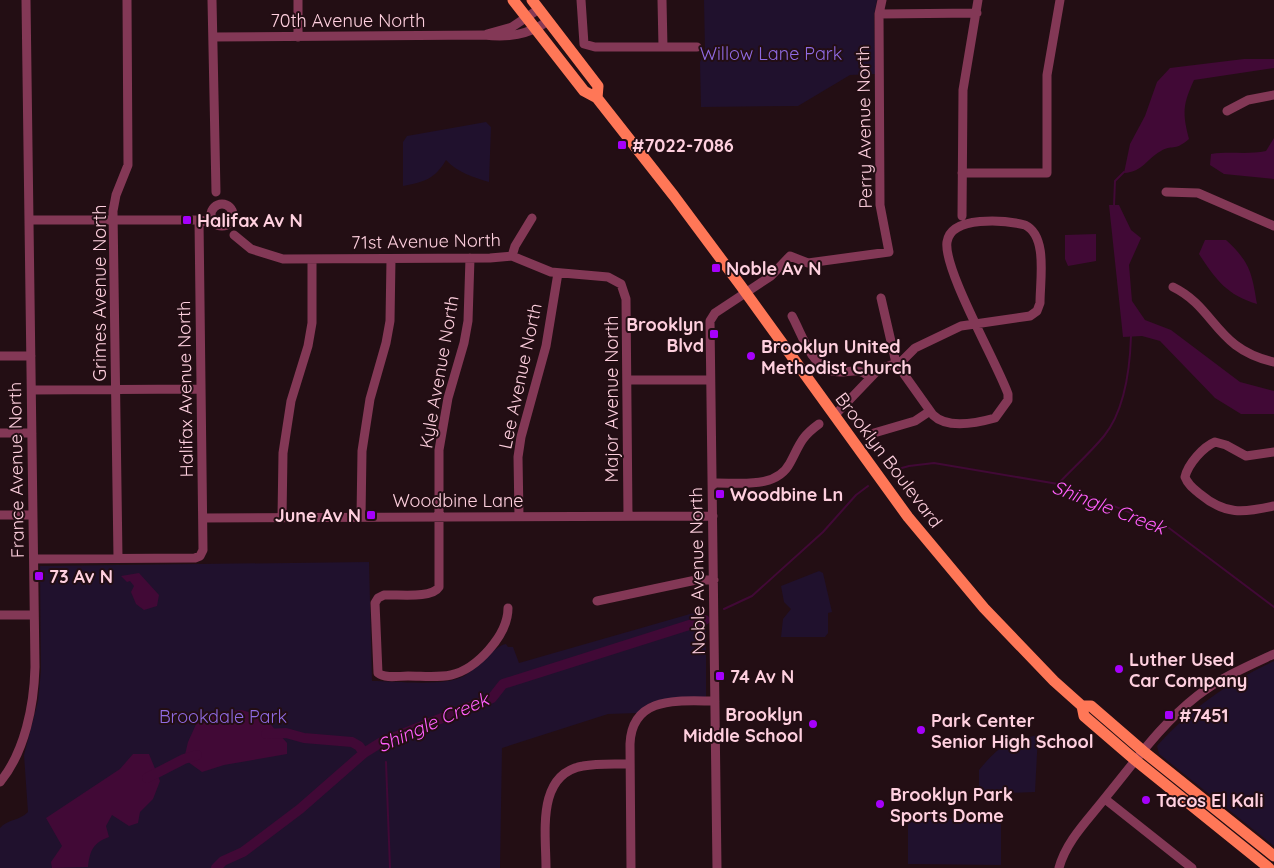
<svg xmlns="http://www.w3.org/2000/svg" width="1274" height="868" viewBox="0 0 1274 868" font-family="Quicksand,sans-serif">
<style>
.green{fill:#20112d}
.water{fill:#410936}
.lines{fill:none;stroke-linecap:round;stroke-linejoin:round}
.stream{stroke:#410936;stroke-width:2}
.river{stroke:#410936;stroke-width:10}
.minor{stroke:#833856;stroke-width:9}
.major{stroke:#ff7757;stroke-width:11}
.poi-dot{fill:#a600fb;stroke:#230e14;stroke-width:2}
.labels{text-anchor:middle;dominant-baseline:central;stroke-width:4;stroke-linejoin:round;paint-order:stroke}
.street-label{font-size:18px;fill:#ffd0df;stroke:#230e14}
.park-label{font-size:18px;fill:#906be3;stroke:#230e14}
.poi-label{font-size:18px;font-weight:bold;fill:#ffd0df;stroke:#230e14;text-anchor:start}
.water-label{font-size:19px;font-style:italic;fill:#ff5efb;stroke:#230e14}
</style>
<rect width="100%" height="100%" fill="#230e14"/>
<!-- green -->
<path class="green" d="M704,0H877L874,15L875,74L850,75L798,106L701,107L700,62L705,52Z
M486,122L491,127L489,182C473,177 458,173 446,160C435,179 424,182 403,186V142L407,136Z
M369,562L372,681C395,681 445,687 464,676C478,668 494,646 506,644L508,647H513L519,663L704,610V618H706V697L660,701L650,703L638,713L608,714L502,748L500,868H0V828C8,819 19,821 28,812L24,755L38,701L41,671L40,566Z
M819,571L823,573L832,612L828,613V633L825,637H781L783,619L791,609L784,602L781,586Z
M1274,661V846L1159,754L1157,746C1190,709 1229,682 1274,661Z
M1038,735L1035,792L979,794V770C1000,745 1006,742 1038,735Z
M908,818L1001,819V865L908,864Z"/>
<!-- water -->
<path class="water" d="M1244,59H1274V68L1194,80C1183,104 1182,113 1189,139C1174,152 1172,144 1161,151C1146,159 1143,172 1124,173L1130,144L1145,116L1157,82L1170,68Z
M1274,138V179L1224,174L1210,165L1211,154C1230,151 1247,155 1266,151Z
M1109,205H1119L1131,230L1141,238L1129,265L1132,301L1145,320L1171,330L1240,382L1274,391V414H1241L1215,398L1160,341L1142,336L1123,337Z
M1096,234V261L1068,266L1065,259V235Z
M1205,240H1226C1250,262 1252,273 1257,304C1227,295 1216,280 1199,254Z
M139,573L159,595L157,606L144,610L136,604L131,592L134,586L130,581L127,582L121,576Z
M242,710L264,717L287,743V754L224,765L202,772L184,759L188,742L198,720L212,713Z
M133,754H149L160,781L153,799L140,812L138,823L129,826L112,815L106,826L109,837C93,843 90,850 88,867L52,868L51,862L62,846L46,818L120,769Z"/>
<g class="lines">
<!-- stream -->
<path class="stream" d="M1114,206L1115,181L1124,172
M891,471L909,466L934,463L1058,484L1169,528L1274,607
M1058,484C1073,468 1090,453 1104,436C1125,410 1130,368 1131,336
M724,609L752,596L823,532L856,495L868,486
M380,743L383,749
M386,762L390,868"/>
<!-- river -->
<path class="river" d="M266,734L286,733L304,738L352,742L359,746L364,753
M147,778L184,759L197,755
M216,868L223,861L243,852L300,809L364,753L380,743L492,698L503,684L705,620"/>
<!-- minor -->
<path class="minor" d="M212,0L216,192
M298,0V37
M581,0L584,44L595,47H697
M662,0L663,47
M879,14L977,13
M487,34L512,27L539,9
M213,37L484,35C508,38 528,35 548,21
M1227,111L1248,100L1274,95
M962,173H1047V75L1060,0
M1166,192L1198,193L1274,226
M211 215a11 11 0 1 1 22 0a11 11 0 1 1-22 0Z
M962,216L963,90L978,0
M29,220H199L215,223
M234,235L251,249L283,259L490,258L512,256L551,272L608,277L621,284L626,299L628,516
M512,256L515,246L532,218
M470,258L468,321L464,343L448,398L439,450V587C432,599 397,594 384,595L378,598L375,603L378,673C386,679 398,676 408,676C422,676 437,678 451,675C477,669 508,635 508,608
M1173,287C1216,308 1215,349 1274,362
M792,316C802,334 810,364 832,371C845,375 858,365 869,377
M0,356H31
M628,380H710
M32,390L200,389
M834,416L878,370L902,361L915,348L961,326L975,324L1030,316L1037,311L1040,303C1040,280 1048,236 1025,225C1005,220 951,215 947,242C943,269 997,363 1008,394V400L995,418C977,423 947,429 933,415L896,363L881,298
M0,433H32
M874,433L915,421L930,411
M1274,452L1246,456L1226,445L1215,442C1203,447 1188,464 1185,477C1188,485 1194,489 1200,494C1225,515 1243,513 1274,506
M712,483C738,482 776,490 790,463C800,444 801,437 819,424
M0,515H33
M519,516L518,457L521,437L546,346L558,273
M361,517L362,451L370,399L386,343L390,321L391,259
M203,518L713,516
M282,518L283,453L291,401L308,346L312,323V260
M118,558L113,211L116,195L128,165L127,0
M34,559L195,558L200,556L203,550L199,220
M597,601L696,580H714
M0,615H34
M0,782C25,752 34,705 35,667L26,0
M1105,799L1192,868
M546,868C546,833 536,774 583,766C598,763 614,764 630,764
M631,868L630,744C632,695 679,701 715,701
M717,868L710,321L715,313L771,276L790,256L808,263L889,252L880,205L879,14L882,0
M1059,868C1066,841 1088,820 1105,798C1134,763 1161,724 1197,696C1220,678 1248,666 1274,654"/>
<!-- major -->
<path class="major" d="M513,0L584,91L597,98L674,196L741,286L908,517L984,608L1054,681L1082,706L1084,716L1135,760L1269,868
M532,0L598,86L597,98
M1082,706H1091L1143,751L1274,856"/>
</g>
<!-- markers -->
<g class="poi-dot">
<rect x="617" y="140" width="10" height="10" rx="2.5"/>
<rect x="182" y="215" width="10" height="10" rx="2.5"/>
<rect x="711" y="263" width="10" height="10" rx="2.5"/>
<rect x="709" y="329" width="10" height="10" rx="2.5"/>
<circle cx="751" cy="356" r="5"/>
<rect x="715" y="489" width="10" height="10" rx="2.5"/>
<rect x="366" y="510" width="10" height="10" rx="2.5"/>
<rect x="34" y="571" width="10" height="10" rx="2.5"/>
<circle cx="1119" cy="669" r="5"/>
<rect x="715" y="671" width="10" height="10" rx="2.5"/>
<rect x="1164" y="710" width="10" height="10" rx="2.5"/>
<circle cx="813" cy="724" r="5"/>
<circle cx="921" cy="730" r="5"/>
<circle cx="1146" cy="800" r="5"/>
<circle cx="880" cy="804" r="5"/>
</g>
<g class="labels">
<!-- street labels -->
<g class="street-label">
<text x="348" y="20">70th Avenue North</text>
<text transform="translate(864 127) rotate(-91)">Perry Avenue North</text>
<text transform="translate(426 241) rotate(-1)">71st Avenue North</text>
<text transform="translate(99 293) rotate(-90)">Grimes Avenue North</text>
<text transform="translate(439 372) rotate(-80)">Kyle Avenue North</text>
<text transform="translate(520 376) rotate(-78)">Lee Avenue North</text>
<text transform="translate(185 389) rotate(-91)">Halifax Avenue North</text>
<text transform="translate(611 399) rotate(-90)">Major Avenue North</text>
<text transform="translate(889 460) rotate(53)">Brooklyn Boulevard</text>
<text transform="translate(16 470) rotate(-91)">France Avenue North</text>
<text x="458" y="500">Woodbine Lane</text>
<text transform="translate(697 571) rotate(-91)">Noble Avenue North</text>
</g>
<!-- park labels -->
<g class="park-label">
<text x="771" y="53">Willow Lane Park</text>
<text x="223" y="716">Brookdale Park</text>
</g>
<!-- poi labels -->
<g class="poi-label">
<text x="632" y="145">#7022-7086</text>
<text x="197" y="220">Halifax Av N</text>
<text x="726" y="268">Noble Av N</text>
<text x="704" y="324" text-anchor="end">Brooklyn<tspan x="704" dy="21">Blvd</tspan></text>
<text x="761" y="346">Brooklyn United<tspan x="761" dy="21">Methodist Church</tspan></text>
<text x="730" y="494">Woodbine Ln</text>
<text x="361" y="515" text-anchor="end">June Av N</text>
<text x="49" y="576">73 Av N</text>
<text x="1129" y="659">Luther Used<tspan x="1129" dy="21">Car Company</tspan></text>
<text x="730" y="676">74 Av N</text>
<text x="803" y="714" text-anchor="end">Brooklyn<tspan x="803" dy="21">Middle School</tspan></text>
<text x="1179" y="715">#7451</text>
<text x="931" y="720">Park Center<tspan x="931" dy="21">Senior High School</tspan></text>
<text x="890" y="794">Brooklyn Park<tspan x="890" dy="21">Sports Dome</tspan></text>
<text x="1156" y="800">Tacos El Kali</text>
</g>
<!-- water labels -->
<g class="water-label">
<text transform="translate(1109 507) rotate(21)">Shingle Creek</text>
<text transform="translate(433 722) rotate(-24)">Shingle Creek</text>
</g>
</g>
</svg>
